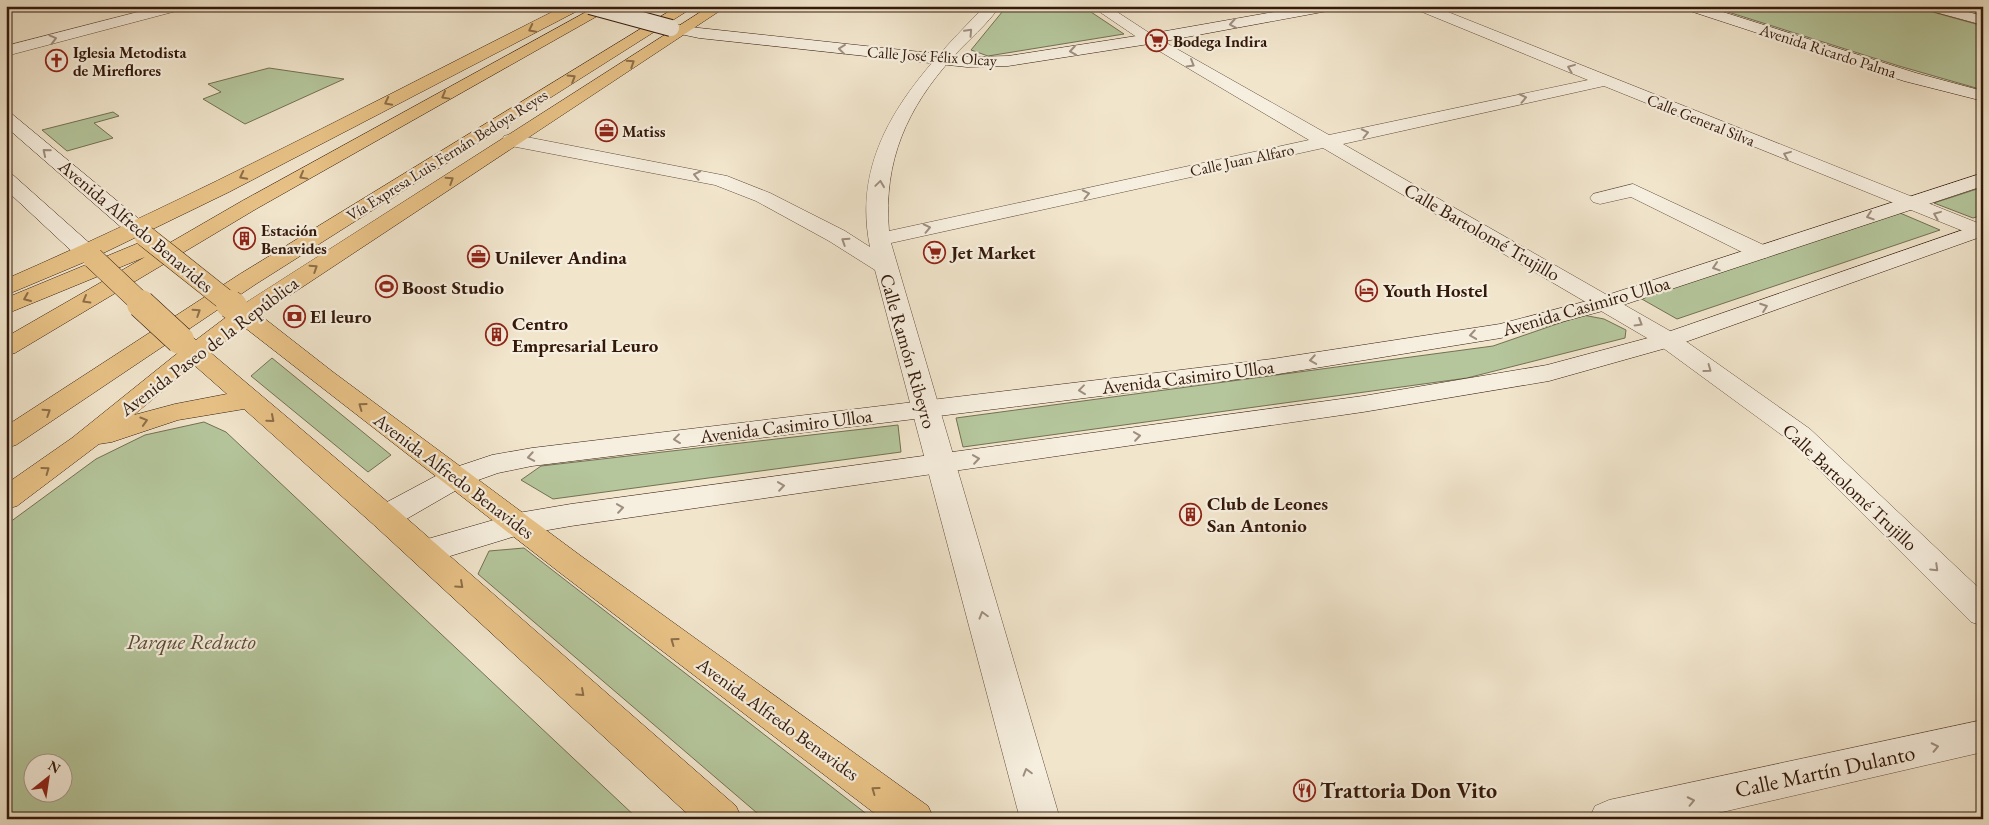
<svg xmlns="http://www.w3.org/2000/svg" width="1989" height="825" viewBox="0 0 1989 825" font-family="'EB Garamond',serif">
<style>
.green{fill:#b5c69c;stroke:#747053;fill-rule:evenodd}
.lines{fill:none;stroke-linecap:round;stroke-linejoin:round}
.street-casing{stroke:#624c3a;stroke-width:1}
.secondary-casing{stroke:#33190a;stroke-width:1}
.primary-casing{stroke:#33190a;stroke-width:1}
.highway-casing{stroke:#33190a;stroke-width:1}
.street{fill:#f6eede;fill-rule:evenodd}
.secondary{fill:#f6eede;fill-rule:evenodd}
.primary{fill:#e8c286;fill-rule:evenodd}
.highway{fill:#e8c286;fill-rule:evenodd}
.secondary-bridge-casing{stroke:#33190a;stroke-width:18;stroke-linecap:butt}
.primary-bridge-far1-casing{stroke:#33190a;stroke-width:22;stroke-linecap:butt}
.primary-bridge-casing{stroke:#33190a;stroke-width:29;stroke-linecap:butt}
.secondary-bridge{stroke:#f6eede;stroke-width:16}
.primary-bridge-far1{stroke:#e8c286;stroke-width:21}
.primary-bridge{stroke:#e8c286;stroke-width:28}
.oneway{stroke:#9e8e7f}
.oneway2{stroke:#8e6e48}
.labels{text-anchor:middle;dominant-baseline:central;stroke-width:4.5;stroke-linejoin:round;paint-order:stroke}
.far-poi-label{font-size:16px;font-weight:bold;fill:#33190a;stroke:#f6eede;text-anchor:start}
.far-street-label{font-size:16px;fill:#33190a;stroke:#f6eede}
.street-label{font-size:19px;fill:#33190a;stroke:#f6eede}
.poi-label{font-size:19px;font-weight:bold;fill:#33190a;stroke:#f6eede;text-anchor:start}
.near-park-label{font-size:22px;font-style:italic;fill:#5a4d36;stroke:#f6eede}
.near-street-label{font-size:22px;fill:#33190a;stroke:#f6eede}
.near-poi-label{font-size:22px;font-weight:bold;fill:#33190a;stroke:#f6eede;text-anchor:start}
</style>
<rect width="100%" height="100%" fill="#f1e5cc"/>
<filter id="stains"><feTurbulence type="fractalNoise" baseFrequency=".004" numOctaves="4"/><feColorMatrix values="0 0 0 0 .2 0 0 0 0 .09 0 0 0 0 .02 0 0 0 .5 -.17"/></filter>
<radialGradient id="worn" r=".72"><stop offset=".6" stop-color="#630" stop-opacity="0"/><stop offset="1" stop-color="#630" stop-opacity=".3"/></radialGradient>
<!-- green -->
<path class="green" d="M1007,6H1082L1124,34L988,56L971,50Z
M1709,6H1911L1983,26V90L1899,66Z
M269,68L344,79L245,124L203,99L221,92L208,84Z
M113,112L119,116L94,123L113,138L67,151L42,130Z
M1983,187V215L1973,218L1934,203Z
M1900,213L1940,230L1677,319L1640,298Z
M1583,315L1604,319L1626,330L1625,338L1467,378L963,447L956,418L1493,346Z
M272,358L391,455L368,472L251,376Z
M204,422L226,432L638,819H6V525L96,459L145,435ZM32,762H62V792H32Z
M898,425L901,452L553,499L521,480L541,466Z
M524,548L873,819H764L478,574L489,551Z"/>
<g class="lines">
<defs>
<path id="street" d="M161,6H186L184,9L6,56V46Z
M985,6H1000C987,25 968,40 953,57C907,108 883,161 889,231L1309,140L1144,42L1091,6H1108L1154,36L1329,135L1588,80L1415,9L1413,6H1433L1983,225V239L1604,86L1343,144L1677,335L1810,429L1983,592V626L1971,622L1790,441L1659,345L1323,148L891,243L1060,819H1020L875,270L829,241L756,201L715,185L511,146L504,144L502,140L504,136L511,134L727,176L770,193L845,231L870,247C849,144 920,73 985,6Z
M1633,184L1768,247L1771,252L1768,257L1760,259L1752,257L1631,197L1600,204L1593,202L1590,198L1593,194Z
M1983,720V752L1692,819H1589L1595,806L1609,800Z"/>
<path id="secondary" d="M1308,6H1340L1333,10L1149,44L1008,66L967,67L699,38L666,31L664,28L666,25L671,24L699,28L967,57L1008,56L1149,34Z
M1682,6H1704L1916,73L1983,91V101L1904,81L1684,9Z
M1922,6H1946L1983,16V25L1924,9Z
M6,113L12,114L145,224L148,229L145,234L137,235L129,234L6,127Z
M6,173L13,175L95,248L98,253L95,258L87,260L79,258L6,190Z
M1983,173V186L1614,308L1501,338L1272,375L532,466L498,473L467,484L396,525L385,528L374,525L370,517L374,509L447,470L492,455L532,448L1272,359L1500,324L1598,298Z
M1983,223V236L1677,345L1549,381L1363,412L571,526L519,535L424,564L413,560L408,552L413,544L424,540L518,513L571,504L1363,396L1547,365L1659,335Z"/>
<path id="primary" d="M564,6H583L581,9L229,192L87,261L6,295V279C196,196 379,99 564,6Z
M710,6H727L260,315L333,372L581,556L928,806L934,819H882L559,572L244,327L211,353L396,509L736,806L742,819H693L374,525L244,409L178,420L112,442L99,444L17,506L6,509V484L72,438L179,352L169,341L173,336C182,333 188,333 196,340L229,315L221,306L225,301L233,299L245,303ZM194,365L227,394L175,404L134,415Z"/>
<path id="highway" d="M597,6H615L256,209L15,353L6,356V337L145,257L6,314V298L141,242L149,240L157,242L160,247L159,249L242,201Z
M678,6H695L256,284L16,445L6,448V426L240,274Z"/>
</defs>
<!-- street casing -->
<use href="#street" class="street-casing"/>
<!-- secondary casing -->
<use href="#secondary" class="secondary-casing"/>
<!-- primary casing -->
<use href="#primary" class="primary-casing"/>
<!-- highway casing -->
<use href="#highway" class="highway-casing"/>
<!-- street -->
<use href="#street" class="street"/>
<!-- secondary -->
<use href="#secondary" class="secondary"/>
<!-- primary -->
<use href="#primary" class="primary"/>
<!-- highway -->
<use href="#highway" class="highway"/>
<defs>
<path id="secondary-bridge" d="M590,6L671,28"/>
<path id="primary-bridge-far1" d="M145,236L232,305
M93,258L143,305"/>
<path id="primary-bridge" d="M141,304L180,340
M230,304L233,306"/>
</defs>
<!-- secondary-bridge casing -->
<use href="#secondary-bridge" class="secondary-bridge-casing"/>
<!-- primary-bridge-far1 casing -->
<use href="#primary-bridge-far1" class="primary-bridge-far1-casing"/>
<!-- primary-bridge casing -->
<use href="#primary-bridge" class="primary-bridge-casing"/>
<!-- secondary-bridge -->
<use href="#secondary-bridge" class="secondary-bridge"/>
<!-- primary-bridge-far1 -->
<use href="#primary-bridge-far1" class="primary-bridge-far1"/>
<!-- primary-bridge -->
<use href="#primary-bridge" class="primary-bridge"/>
</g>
<!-- one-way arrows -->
<defs><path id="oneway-chevron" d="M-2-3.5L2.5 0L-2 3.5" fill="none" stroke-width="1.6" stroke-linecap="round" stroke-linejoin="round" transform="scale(1.25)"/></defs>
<g class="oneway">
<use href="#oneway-chevron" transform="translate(1233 24) rotate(170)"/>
<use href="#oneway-chevron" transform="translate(969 32) rotate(-47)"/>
<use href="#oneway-chevron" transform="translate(53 39) rotate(-15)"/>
<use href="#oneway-chevron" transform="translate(842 49) rotate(-174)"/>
<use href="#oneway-chevron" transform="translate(1073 51) rotate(171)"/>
<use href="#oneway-chevron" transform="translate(1191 64) rotate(30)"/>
<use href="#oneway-chevron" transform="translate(1571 68) rotate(-158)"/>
<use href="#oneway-chevron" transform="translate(1523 98) rotate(-12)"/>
<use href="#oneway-chevron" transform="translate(1365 133) rotate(-12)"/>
<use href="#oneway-chevron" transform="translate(46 152) rotate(-140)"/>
<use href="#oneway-chevron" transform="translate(1787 155) rotate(-158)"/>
<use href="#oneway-chevron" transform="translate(697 175) rotate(-168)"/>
<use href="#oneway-chevron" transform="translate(880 184) rotate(-82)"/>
<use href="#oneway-chevron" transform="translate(1086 194) rotate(-12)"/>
<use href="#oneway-chevron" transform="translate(1937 215) rotate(-158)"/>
<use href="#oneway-chevron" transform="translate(1870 216) rotate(162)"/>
<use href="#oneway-chevron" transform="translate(927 228) rotate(-12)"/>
<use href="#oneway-chevron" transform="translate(845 241) rotate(-147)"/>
<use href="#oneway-chevron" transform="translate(1716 267) rotate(162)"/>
<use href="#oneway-chevron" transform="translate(1764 307) rotate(-20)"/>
<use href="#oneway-chevron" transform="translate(1639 323) rotate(31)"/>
<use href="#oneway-chevron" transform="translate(1473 335) rotate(171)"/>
<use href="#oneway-chevron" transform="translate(1313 360) rotate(171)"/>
<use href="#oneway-chevron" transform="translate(1708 369) rotate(36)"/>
<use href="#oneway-chevron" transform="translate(1082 390) rotate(173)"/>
<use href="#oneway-chevron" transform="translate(1137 436) rotate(-8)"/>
<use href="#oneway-chevron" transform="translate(677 439) rotate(173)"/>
<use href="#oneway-chevron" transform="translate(531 457) rotate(170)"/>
<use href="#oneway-chevron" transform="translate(976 459) rotate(-8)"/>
<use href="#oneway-chevron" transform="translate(781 486) rotate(-8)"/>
<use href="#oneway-chevron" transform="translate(620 508) rotate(-8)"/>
<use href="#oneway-chevron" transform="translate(1935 568) rotate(44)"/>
<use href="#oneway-chevron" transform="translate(983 615) rotate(-106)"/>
<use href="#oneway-chevron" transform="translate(1935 747) rotate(-12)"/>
<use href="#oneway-chevron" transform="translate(1027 772) rotate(-106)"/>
<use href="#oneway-chevron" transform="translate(1691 801) rotate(-12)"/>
</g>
<g class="oneway2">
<use href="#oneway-chevron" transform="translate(532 29) rotate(153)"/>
<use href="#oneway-chevron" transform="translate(631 63) rotate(-33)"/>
<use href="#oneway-chevron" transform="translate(572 78) rotate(-32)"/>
<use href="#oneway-chevron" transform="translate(445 96) rotate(151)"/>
<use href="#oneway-chevron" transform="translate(388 102) rotate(153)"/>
<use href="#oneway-chevron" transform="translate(243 176) rotate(153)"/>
<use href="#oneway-chevron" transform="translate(303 176) rotate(151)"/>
<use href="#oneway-chevron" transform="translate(450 180) rotate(-33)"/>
<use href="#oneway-chevron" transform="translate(314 268) rotate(-33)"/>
<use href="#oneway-chevron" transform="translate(27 298) rotate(157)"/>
<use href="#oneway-chevron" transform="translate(86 300) rotate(150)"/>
<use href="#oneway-chevron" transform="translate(197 312) rotate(-33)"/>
<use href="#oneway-chevron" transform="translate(362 406) rotate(-144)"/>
<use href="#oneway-chevron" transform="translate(47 412) rotate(-33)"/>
<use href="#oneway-chevron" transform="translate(271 419) rotate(41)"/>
<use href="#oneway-chevron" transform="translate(144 421) rotate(-17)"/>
<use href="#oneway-chevron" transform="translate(46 470) rotate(-36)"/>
<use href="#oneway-chevron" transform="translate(460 585) rotate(42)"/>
<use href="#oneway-chevron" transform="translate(674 641) rotate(-144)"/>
<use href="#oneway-chevron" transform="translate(581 693) rotate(42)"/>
<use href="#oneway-chevron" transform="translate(875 790) rotate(-144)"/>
</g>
<!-- icons -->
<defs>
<symbol id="supermarket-ring" viewBox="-11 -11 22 22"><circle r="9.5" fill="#f6eede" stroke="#8f2418" stroke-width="1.5"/><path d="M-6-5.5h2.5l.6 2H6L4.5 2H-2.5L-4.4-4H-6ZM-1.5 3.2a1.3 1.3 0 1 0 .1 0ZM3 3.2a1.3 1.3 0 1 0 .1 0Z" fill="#8f2418"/></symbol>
<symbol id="church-ring" viewBox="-11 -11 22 22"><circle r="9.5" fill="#f6eede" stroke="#8f2418" stroke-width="1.5"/><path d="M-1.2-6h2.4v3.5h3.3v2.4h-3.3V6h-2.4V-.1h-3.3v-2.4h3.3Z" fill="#8f2418"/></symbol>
<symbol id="office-ring" viewBox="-11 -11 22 22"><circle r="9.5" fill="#f6eede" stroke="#8f2418" stroke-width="1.5"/><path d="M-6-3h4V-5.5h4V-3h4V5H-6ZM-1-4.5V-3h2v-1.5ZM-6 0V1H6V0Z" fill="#8f2418"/></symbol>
<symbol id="building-ring" viewBox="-11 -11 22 22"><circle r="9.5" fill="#f6eede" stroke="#8f2418" stroke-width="1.5"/><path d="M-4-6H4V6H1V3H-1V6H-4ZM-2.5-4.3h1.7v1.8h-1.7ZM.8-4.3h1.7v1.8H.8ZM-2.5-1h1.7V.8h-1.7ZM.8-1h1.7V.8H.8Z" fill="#8f2418"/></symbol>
<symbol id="stadium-ring" viewBox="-11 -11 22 22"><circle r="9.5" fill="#f6eede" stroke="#8f2418" stroke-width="1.5"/><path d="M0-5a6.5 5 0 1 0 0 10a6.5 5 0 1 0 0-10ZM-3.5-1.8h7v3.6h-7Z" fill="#8f2418"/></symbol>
<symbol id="hotel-ring" viewBox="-11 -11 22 22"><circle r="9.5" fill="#f6eede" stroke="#8f2418" stroke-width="1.5"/><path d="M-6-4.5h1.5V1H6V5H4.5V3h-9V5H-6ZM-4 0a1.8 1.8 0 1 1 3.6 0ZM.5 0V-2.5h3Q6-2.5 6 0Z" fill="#8f2418"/></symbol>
<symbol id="bank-ring" viewBox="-11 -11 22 22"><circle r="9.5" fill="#f6eede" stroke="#8f2418" stroke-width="1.5"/><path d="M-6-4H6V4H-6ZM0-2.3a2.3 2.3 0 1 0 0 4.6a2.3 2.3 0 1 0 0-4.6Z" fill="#8f2418"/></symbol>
<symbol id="restaurant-ring" viewBox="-11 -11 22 22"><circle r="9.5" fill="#f6eede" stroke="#8f2418" stroke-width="1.5"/><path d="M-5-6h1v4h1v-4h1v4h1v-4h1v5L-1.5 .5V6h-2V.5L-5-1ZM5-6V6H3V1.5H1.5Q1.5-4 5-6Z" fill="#8f2418"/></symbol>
</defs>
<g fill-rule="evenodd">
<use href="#supermarket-ring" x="1144" y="28" width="25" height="25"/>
<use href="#church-ring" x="44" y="48" width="25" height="25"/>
<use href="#office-ring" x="594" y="118" width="25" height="25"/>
<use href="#building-ring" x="232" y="226" width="25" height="25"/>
<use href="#supermarket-ring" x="922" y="240" width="25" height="25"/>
<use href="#office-ring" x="466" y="244" width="25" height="25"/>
<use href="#stadium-ring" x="374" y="274" width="25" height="25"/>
<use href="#hotel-ring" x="1354" y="278" width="25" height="25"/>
<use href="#bank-ring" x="282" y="304" width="25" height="25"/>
<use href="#building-ring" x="484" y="322" width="25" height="25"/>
<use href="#building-ring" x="1178" y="502" width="25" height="25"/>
<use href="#restaurant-ring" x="1292" y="778" width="25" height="25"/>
</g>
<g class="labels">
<!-- far-poi labels -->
<g class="far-poi-label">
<text x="1173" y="41">Bodega Indira</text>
<text x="73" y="52">Iglesia Metodista<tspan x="73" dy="18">de Mireflores</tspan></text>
<text x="622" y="131">Matiss</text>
<text x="261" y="230">Estación<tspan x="261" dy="18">Benavides</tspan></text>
</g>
<!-- far-street labels -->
<g class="far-street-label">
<text transform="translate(1828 51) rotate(18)">Avenida Ricardo Palma</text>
<text transform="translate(932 56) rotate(4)">Calle José Félix Olcay</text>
<text transform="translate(1701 120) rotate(22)">Calle General Silva</text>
<text transform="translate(447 155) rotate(-32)">Vía Expresa Luis Fernán Bedoya Reyes</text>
<text transform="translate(1242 160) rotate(-12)">Calle Juan Alfaro</text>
</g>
<!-- street labels -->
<g class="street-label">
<text transform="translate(136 226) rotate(40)">Avenida Alfredo Benavides</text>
<text transform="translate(1482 232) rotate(30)">Calle Bartolomé Trujillo</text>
<text transform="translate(1586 306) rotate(-16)">Avenida Casimiro Ulloa</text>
<text transform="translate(209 346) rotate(-37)">Avenida Paseo de la República</text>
<text transform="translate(908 351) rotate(74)">Calle Ramón Ribeyro</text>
<text transform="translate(1188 377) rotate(-7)">Avenida Casimiro Ulloa</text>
<text transform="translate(786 426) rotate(-7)">Avenida Casimiro Ulloa</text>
<text transform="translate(454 476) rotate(37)">Avenida Alfredo Benavides</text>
<text transform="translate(1850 487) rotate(43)">Calle Bartolomé Trujillo</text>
<text transform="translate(778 719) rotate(36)">Avenida Alfredo Benavides</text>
</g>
<!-- poi labels -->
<g class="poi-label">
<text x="951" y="252">Jet Market</text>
<text x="495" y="257">Unilever Andina</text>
<text x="402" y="287">Boost Studio</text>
<text x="1383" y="290">Youth Hostel</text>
<text x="310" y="316">El leuro</text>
<text x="512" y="323">Centro<tspan x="512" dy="22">Empresarial Leuro</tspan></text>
<text x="1207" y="503">Club de Leones<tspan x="1207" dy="22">San Antonio</tspan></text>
</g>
<!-- near-park labels -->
<g class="near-park-label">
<text x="191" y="641">Parque Reducto</text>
</g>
<!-- near-street labels -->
<g class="near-street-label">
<text transform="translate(1825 771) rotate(-12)">Calle Martín Dulanto</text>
</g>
<!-- near-poi labels -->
<g class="near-poi-label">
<text x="1320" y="790">Trattoria Don Vito</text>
</g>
</g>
<!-- margin -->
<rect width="1989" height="825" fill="none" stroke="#f1e5cc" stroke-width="25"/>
<rect x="8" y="8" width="1974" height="810" fill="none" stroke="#33190a" stroke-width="2.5"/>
<rect x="12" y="12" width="1964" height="800" fill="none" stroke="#33190a"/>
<!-- north arrow -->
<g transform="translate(48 778) rotate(30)"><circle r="24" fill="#f6eede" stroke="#a89989"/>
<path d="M0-4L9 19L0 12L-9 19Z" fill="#8f2418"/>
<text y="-8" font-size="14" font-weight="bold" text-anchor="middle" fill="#33190a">N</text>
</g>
<rect width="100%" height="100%" filter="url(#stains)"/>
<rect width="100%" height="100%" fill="url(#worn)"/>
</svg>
